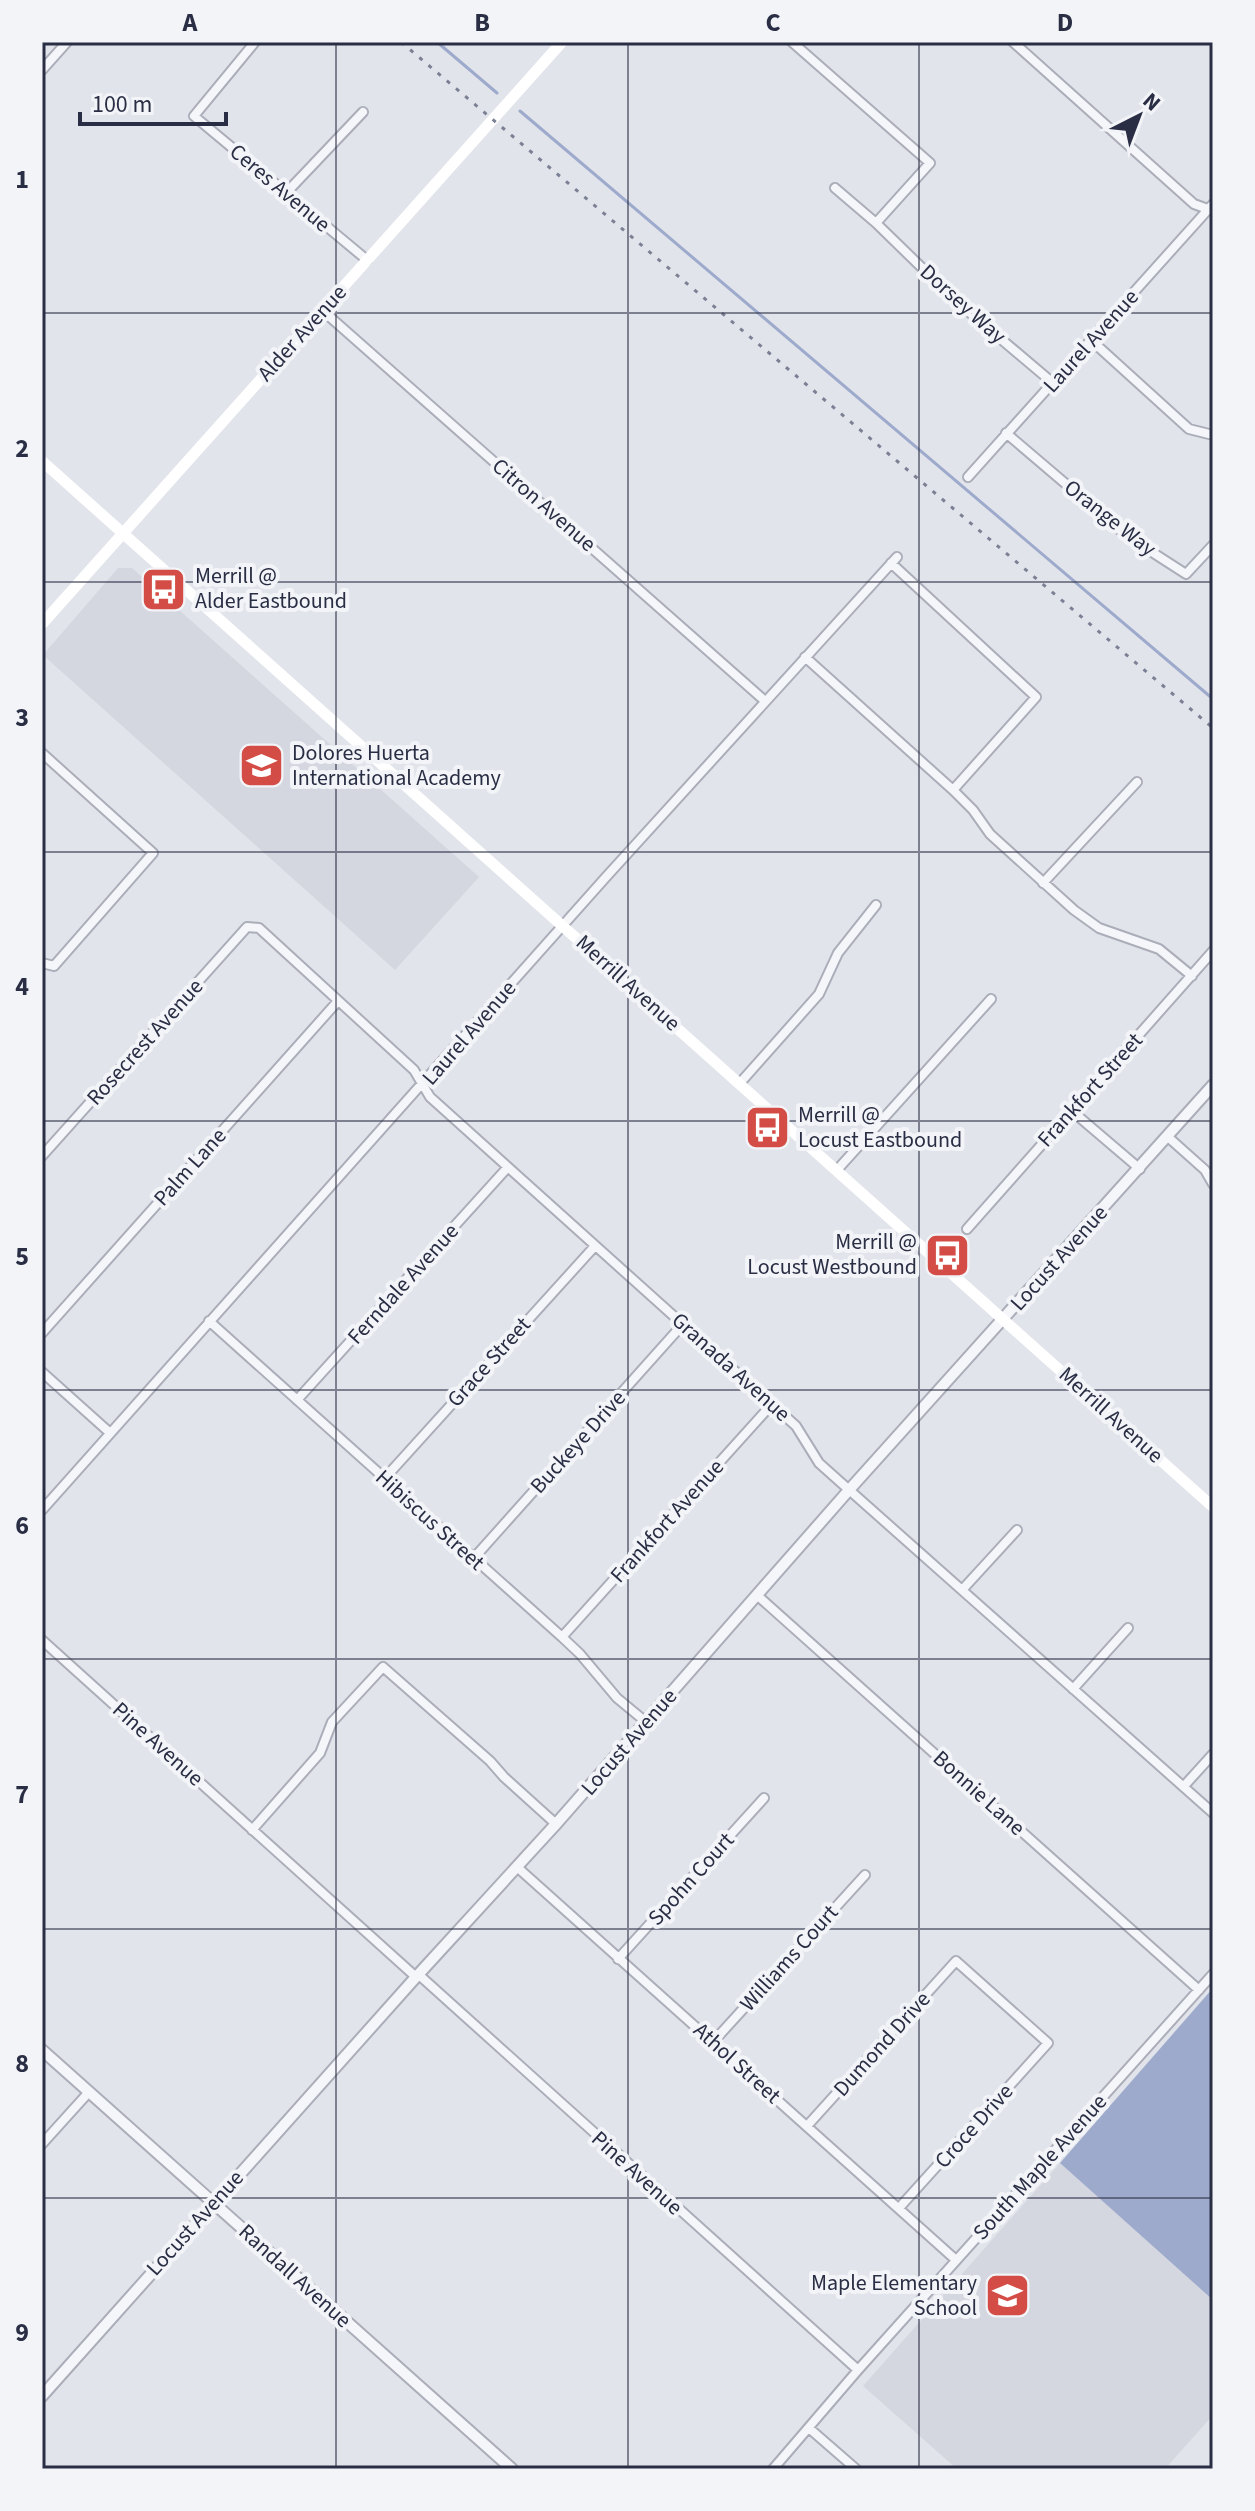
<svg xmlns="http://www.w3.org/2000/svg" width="1255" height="2511" viewBox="0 0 1255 2511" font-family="'Source Sans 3',sans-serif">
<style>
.built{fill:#d4d6e0}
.water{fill:#9daacc}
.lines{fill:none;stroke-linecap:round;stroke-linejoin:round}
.stream{stroke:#9daacc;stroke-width:3}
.minor-casing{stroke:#abadb9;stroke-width:12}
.tertiary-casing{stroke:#abadb9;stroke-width:14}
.minor{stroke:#f5f6f9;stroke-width:8}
.tertiary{stroke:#f5f6f9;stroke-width:10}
.secondary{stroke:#fff;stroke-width:11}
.rail{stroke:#7b8095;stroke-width:3;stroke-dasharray:4 8;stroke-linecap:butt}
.grid{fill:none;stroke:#2a2e44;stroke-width:2;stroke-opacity:0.55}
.labels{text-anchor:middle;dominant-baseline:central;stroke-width:8;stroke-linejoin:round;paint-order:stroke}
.street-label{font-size:22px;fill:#2a2e44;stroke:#f2f4f8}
.poi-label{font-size:22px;fill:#2a2e44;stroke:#f2f4f8;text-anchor:start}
.neatline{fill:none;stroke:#2a2e44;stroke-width:3}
.grid-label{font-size:26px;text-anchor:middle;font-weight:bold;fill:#2a2e44}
</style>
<rect width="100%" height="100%" fill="#e2e4eb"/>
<!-- built -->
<path class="built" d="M118,568H132L479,877L395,970L43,655Z
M1060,2163L1213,2300V2415L1165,2469H957L863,2386Z"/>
<!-- water -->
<path class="water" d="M1213,1988V2300L1060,2163Z"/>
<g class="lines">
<!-- stream -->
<path class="stream" d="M437,42L497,93
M520,111L1213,699"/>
<defs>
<path id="minor" d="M255,42L194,116L367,260
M792,42L930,163L876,223
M1013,42L1194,204L1213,211
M42,70L67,42
M835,188L876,223L956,301L1053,383
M286,193L363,112
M322,310L765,701
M1092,341L1189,429L1213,435
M1006,433L1127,536L1186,574L1213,545
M968,477L1213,204
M891,563L1036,697L953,790
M805,657L953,790L973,810L990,834L1074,910L1099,928L1159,949L1192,976
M42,753L153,853L54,966L42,963
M1043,883L1137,782
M740,1083L819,994L838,953L876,905
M1072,1111L1140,1169
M1168,1137L1205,1170L1213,1184
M42,1156L247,927L259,928L414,1070L430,1097L796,1426L819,1463L838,1480L1213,1813
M837,1170L991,999
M967,1229L1213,951
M209,1321L562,1637L580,1654L617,1698L646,1722
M42,1333L338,1001
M42,1372L109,1432
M297,1400L508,1167
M384,1479L595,1246
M42,1510L606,877L897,557
M473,1559L683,1324
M962,1590L1017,1530
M758,1596L1199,1990
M562,1637L772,1404
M42,1640L416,1977
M1073,1689L1128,1628
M1184,1786L1213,1754
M252,1830L320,1753L332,1722L383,1667L490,1761L504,1777L556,1824
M517,1867L956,2260
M618,1959L764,1798
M418,1974L858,2370
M713,2042L865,1875
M807,2126L956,1961L1048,2043L899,2208
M42,2144L89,2092
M810,2429L856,2469
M773,2469L858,2370L1213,1974"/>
<path id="tertiary" d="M42,2050L512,2469
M42,2396L416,1977L556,1824L849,1490L1213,1085"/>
</defs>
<!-- minor casing -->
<use href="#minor" class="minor-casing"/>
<!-- tertiary casing -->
<use href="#tertiary" class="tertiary-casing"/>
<!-- minor -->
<use href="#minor" class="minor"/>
<!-- tertiary -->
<use href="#tertiary" class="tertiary"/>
<!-- secondary -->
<path class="secondary" d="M42,461L1213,1507
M42,624L562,42"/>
<!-- rail -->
<path class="rail" d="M401,42L1213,728"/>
</g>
<!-- grid -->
<path class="grid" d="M336,42V2469M628,42V2469M919,42V2469M42,313H1213M42,582H1213M42,852H1213M42,1121H1213M42,1390H1213M42,1659H1213M42,1929H1213M42,2198H1213"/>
<!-- icons -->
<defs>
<symbol id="bus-square" viewBox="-11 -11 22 22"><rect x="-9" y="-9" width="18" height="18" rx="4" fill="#d34c45" stroke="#f2f4f8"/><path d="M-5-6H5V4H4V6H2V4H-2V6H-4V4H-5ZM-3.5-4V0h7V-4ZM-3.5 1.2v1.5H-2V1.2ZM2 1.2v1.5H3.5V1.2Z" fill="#fff"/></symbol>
<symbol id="school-square" viewBox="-11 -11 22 22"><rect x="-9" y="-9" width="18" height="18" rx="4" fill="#d34c45" stroke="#f2f4f8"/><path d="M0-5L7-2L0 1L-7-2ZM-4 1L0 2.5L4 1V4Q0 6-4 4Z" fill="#fff"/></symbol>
</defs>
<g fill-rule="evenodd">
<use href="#bus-square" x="138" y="564" width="51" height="51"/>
<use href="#school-square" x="236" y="740" width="51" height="51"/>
<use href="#bus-square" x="742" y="1102" width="51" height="51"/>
<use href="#bus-square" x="922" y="1230" width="51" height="51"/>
<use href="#school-square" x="982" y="2270" width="51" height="51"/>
</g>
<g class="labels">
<!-- street labels -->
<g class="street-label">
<text transform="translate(280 188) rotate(40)">Ceres Avenue</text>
<text transform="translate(963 304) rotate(42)">Dorsey Way</text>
<text transform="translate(302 333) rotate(-48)">Alder Avenue</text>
<text transform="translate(1091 341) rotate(-48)">Laurel Avenue</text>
<text transform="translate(544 505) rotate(41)">Citron Avenue</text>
<text transform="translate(1110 518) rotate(38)">Orange Way</text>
<text transform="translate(628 983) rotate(42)">Merrill Avenue</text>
<text transform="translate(469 1033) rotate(-49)">Laurel Avenue</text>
<text transform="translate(145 1042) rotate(-48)">Rosecrest Avenue</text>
<text transform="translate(1090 1090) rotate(-48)">Frankfort Street</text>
<text transform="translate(190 1167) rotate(-48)">Palm Lane</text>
<text transform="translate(1059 1258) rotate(-48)">Locust Avenue</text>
<text transform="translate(403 1284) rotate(-48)">Ferndale Avenue</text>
<text transform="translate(489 1362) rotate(-48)">Grace Street</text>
<text transform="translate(731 1367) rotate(42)">Granada Avenue</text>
<text transform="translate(1111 1415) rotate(42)">Merrill Avenue</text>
<text transform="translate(578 1442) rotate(-48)">Buckeye Drive</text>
<text transform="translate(430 1520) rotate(42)">Hibiscus Street</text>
<text transform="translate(667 1521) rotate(-48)">Frankfort Avenue</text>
<text transform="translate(629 1742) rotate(-49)">Locust Avenue</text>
<text transform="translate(158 1744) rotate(42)">Pine Avenue</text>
<text transform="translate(979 1793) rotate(42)">Bonnie Lane</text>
<text transform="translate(691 1879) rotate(-48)">Spohn Court</text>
<text transform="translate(789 1958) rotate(-48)">Williams Court</text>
<text transform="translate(882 2044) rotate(-48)">Dumond Drive</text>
<text transform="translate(737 2063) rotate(42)">Athol Street</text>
<text transform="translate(974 2126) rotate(-48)">Croce Drive</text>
<text transform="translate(1040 2167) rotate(-48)">South Maple Avenue</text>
<text transform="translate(637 2173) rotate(42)">Pine Avenue</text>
<text transform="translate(195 2223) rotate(-48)">Locust Avenue</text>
<text transform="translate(295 2276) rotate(42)">Randall Avenue</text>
</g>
<!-- poi labels -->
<g class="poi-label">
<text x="195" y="576">Merrill @<tspan x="195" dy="25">Alder Eastbound</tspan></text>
<text x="292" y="753">Dolores Huerta<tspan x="292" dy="25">International Academy</tspan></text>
<text x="798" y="1115">Merrill @<tspan x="798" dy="25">Locust Eastbound</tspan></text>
<text x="917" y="1242" text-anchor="end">Merrill @<tspan x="917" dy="25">Locust Westbound</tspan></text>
<text x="977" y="2283" text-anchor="end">Maple Elementary<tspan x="977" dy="25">School</tspan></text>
</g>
</g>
<!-- border -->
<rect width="1255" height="2511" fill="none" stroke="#f2f4f8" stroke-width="88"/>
<!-- north arrow -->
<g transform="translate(1139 116) rotate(42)" stroke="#f2f4f8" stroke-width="6" paint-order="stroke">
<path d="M0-6L14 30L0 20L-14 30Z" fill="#2a2e44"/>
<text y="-12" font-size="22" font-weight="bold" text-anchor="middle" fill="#2a2e44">N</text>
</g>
<!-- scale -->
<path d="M80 112v12h146v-12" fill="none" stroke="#2a2e44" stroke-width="4"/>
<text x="92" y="112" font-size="24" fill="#2a2e44" stroke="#f2f4f8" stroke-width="6" paint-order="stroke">100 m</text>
<rect x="44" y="44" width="1167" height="2423" class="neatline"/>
<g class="grid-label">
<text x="190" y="31">A</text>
<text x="482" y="31">B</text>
<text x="773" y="31">C</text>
<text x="1065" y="31">D</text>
<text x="22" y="188">1</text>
<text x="22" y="457">2</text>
<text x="22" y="726">3</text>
<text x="22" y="995">4</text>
<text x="22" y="1265">5</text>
<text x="22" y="1534">6</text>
<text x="22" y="1803">7</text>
<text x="22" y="2072">8</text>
<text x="22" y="2341">9</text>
</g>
</svg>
